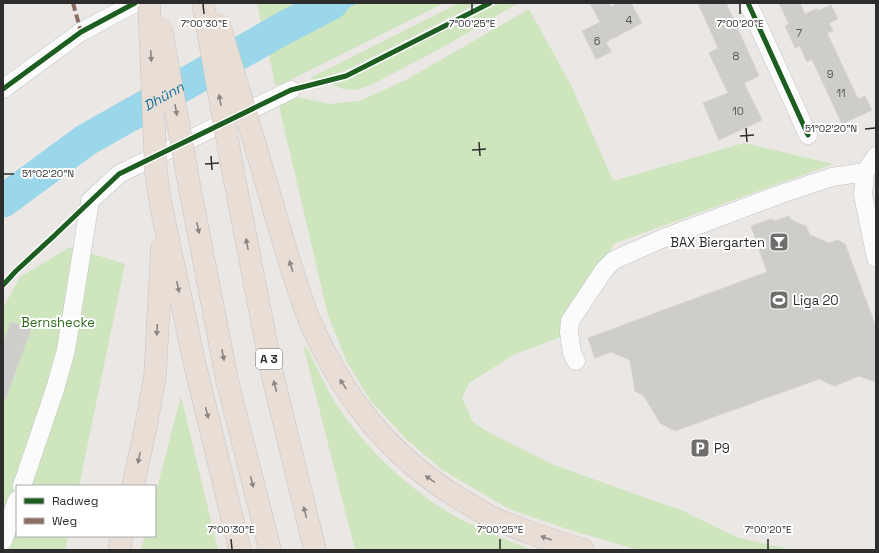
<svg xmlns="http://www.w3.org/2000/svg" width="879" height="553" viewBox="0 0 879 553" font-family="'Space Grotesk',sans-serif">
<style>
.green{fill:#cee5be}
.water{fill:#9ad7ea}
.lines{fill:none;stroke-linecap:round;stroke-linejoin:round}
.river{stroke:#9ad7ea;stroke-width:33}
.building{fill:#cfcdca;stroke:#d5d3d0}
.minor-casing{stroke:#c4c4c4;stroke-width:19}
.highway-casing{stroke:#c6c4c3;stroke-width:23}
.minor{stroke:#fcfbfb;stroke-width:18}
.highway{stroke:#e9ded6;stroke-width:22}
.highway-bridge-casing{stroke:#c6c4c3;stroke-width:23;stroke-linecap:butt}
.highway-bridge{stroke:#e9ded6;stroke-width:22}
.quiet{stroke:#8d6e63;stroke-width:4;stroke-dasharray:8 4;stroke-linecap:butt}
.cycleway-casing{stroke:#fff;stroke-width:8}
.cycleway{stroke:#1b5e20;stroke-width:5}
.oneway{fill:#8b8682}
.ticks{fill:none;stroke:#2d2d2d;stroke-width:1.5}
.labels{text-anchor:middle;dominant-baseline:central;stroke-width:4;stroke-linejoin:round;paint-order:stroke}
.number-label{font-size:11px;fill:#575756}
.shield{fill:#fff;stroke:#6c6c6c;stroke-width:1}
.shield-label{font-size:12px;font-weight:bold;fill:#2d2d2d}
.poi-label{font-size:13px;fill:#2d2d2d;stroke:#fff;text-anchor:start}
.park-label{font-size:13px;fill:#2f6a1d;stroke:#fff}
.water-label{font-size:14px;font-style:italic;fill:#11709e;stroke:#fff}
.ticks-label{font-size:10px;text-anchor:middle;fill:#2d2d2d;stroke:#fff;stroke-width:4;stroke-linejoin:round;paint-order:stroke}
</style>
<rect width="100%" height="100%" fill="#eae7e4"/>
<!-- green -->
<path class="green" d="M257,3H314L262,27Z
M358,3H444L282,84L275,85L268,50Z
M459,3H478L351,68L316,81L310,78Z
M499,3H518L447,45L371,85L356,90L343,89L331,84L352,77Z
M529,9L572,87L613,181L744,143L833,164L613,244L608,260L561,337L515,354L469,383L462,398L473,422L488,432L554,465L683,511L736,537L793,550H639L570,530L509,509L441,469L405,438L370,400L347,362L328,315L278,102L297,97L330,104L359,101L406,80Z
M70,247L125,264L79,486H17V536H68L65,550H3V308L20,277Z
M303,345L308,350C316,365 323,381 331,396C361,445 411,493 462,520C485,531 508,541 532,550H355Z
M181,396L218,550H141L145,536H155V496Z"/>
<!-- water -->
<path class="water" d="M314,3H358L268,50L262,27Z"/>
<g class="lines">
<!-- river -->
<path class="river" id="s1" d="M3,201L86,140L284,28L332,3"/>
</g>
<!-- building -->
<path class="building" d="M590,3H609L611,7L619,3H631L642,23L606,42L611,52L596,59L582,31L600,22Z
M698,3H726L759,76L744,83L762,120L719,140L703,103L728,93L709,53L718,48Z
M779,3H800L805,14L816,9L820,10L831,5L838,19L829,23L833,31L827,33L858,99L865,96L872,110L842,124L812,59L807,62L800,46L795,48L785,26L789,24Z
M789,216L791,220L806,226L810,235L829,243L838,240L845,244L876,327V382L859,376L834,386L819,379L675,431L660,423L644,396L635,391L630,360L611,352L595,358L588,338L767,272L751,226L771,219L774,221Z
M11,322L31,329L5,400H3V344Z"/>
<g class="lines">
<defs>
<path id="minor" d="M748,3L808,135
M3,89L81,32L135,3
M876,156L865,172L863,195L876,258
M576,361L572,353L569,332L570,321L604,270L614,260L664,238L781,194L832,177L865,172
M22,486L55,389L66,350L90,201L119,174L291,90
M3,541L17,500"/>
<path id="highway" d="M257,151C269,193 281,235 294,276C299,290 303,305 309,319C342,396 388,455 460,499C470,504 479,511 489,516C519,530 551,540 583,550
M232,166L272,373L315,550
M190,189L227,380L270,550
M161,206L195,365L240,550
M133,486L146,426L155,376L162,248
M119,550L122,536"/>
</defs>
<!-- minor casing -->
<use href="#minor" class="minor-casing"/>
<!-- highway casing -->
<use href="#highway" class="highway-casing"/>
<!-- minor -->
<use href="#minor" class="minor"/>
<!-- highway -->
<use href="#highway" class="highway"/>
<defs>
<path id="highway-bridge" d="M149,3L156,173L161,206
M203,3L232,166
M219,24L257,151
M161,28L190,189"/>
</defs>
<!-- highway-bridge casing -->
<use href="#highway-bridge" class="highway-bridge-casing"/>
<!-- highway-bridge -->
<use href="#highway-bridge" class="highway-bridge"/>
<!-- quiet -->
<path class="quiet" d="M73,3L81,32"/>
<defs>
<path id="cycleway" d="M748,3L808,135
M3,89L81,32L135,3
M3,285L16,271L55,235L119,174L291,90L346,76L490,3"/>
</defs>
<!-- cycleway casing -->
<use href="#cycleway" class="cycleway-casing"/>
<!-- cycleway -->
<use href="#cycleway" class="cycleway"/>
</g>
<!-- one-way arrows -->
<defs><path id="oneway-solid" d="M-6-.8H1V-3.2L6.5 0L1 3.2V.8H-6Z"/></defs>
<g class="oneway">
<use href="#oneway-solid" transform="translate(151 56) rotate(87)"/>
<use href="#oneway-solid" transform="translate(220 100) rotate(-100)"/>
<use href="#oneway-solid" transform="translate(176 110) rotate(80)"/>
<use href="#oneway-solid" transform="translate(198 228) rotate(79)"/>
<use href="#oneway-solid" transform="translate(247 244) rotate(-101)"/>
<use href="#oneway-solid" transform="translate(291 266) rotate(-108)"/>
<use href="#oneway-solid" transform="translate(178 287) rotate(78)"/>
<use href="#oneway-solid" transform="translate(157 330) rotate(93)"/>
<use href="#oneway-solid" transform="translate(223 355) rotate(79)"/>
<use href="#oneway-solid" transform="translate(343 384) rotate(-123)"/>
<use href="#oneway-solid" transform="translate(275 386) rotate(-104)"/>
<use href="#oneway-solid" transform="translate(207 413) rotate(76)"/>
<use href="#oneway-solid" transform="translate(139 458) rotate(102)"/>
<use href="#oneway-solid" transform="translate(430 479) rotate(-145)"/>
<use href="#oneway-solid" transform="translate(252 482) rotate(76)"/>
<use href="#oneway-solid" transform="translate(305 512) rotate(-104)"/>
<use href="#oneway-solid" transform="translate(546 538) rotate(-160)"/>
</g>
<!-- ticks -->
<path class="ticks" d="M203,4L204,14M472,4V14M740,4V14M746,128L747,142M865,129L875,128M740,136L754,135M479,142L480,156M472,150L486,149M211,156L212,170M205,164L219,163M4,174H14M231,539L232,549M500,539V549M768,539V549"/>
<!-- icons -->
<defs>
<symbol id="bar-square" viewBox="-11 -11 22 22"><rect x="-9" y="-9" width="18" height="18" rx="4" fill="#6f6e6d" stroke="#fff"/><path d="M-6-5H6L.8 .8V4.5H3.5V6h-7V4.5H-.8V.8Z" fill="#fff"/></symbol>
<symbol id="stadium-square" viewBox="-11 -11 22 22"><rect x="-9" y="-9" width="18" height="18" rx="4" fill="#6f6e6d" stroke="#fff"/><path d="M0-5a6.5 5 0 1 0 0 10a6.5 5 0 1 0 0-10ZM-3.5-1.8h7v3.6h-7Z" fill="#fff"/></symbol>
<symbol id="parking-square" viewBox="-11 -11 22 22"><rect x="-9" y="-9" width="18" height="18" rx="4" fill="#6f6e6d" stroke="#fff"/><path d="M-3.5-5.5H1a3.5 3.5 0 0 1 0 7H-1V5.5H-3.5ZM-1-3.4V-.6H.8a1.4 1.4 0 0 0 0-2.8Z" fill="#fff"/></symbol>
</defs>
<g fill-rule="evenodd">
<use href="#bar-square" x="768" y="231" width="22" height="22"/>
<use href="#stadium-square" x="768" y="289" width="22" height="22"/>
<use href="#parking-square" x="689" y="437" width="22" height="22"/>
</g>
<g class="labels">
<!-- number labels -->
<g class="number-label">
<text x="629" y="20">4</text>
<text x="799" y="33">7</text>
<text x="597" y="41">6</text>
<text x="736" y="56">8</text>
<text x="830" y="74">9</text>
<text x="841" y="93">11</text>
<text x="738" y="111">10</text>
</g>
<!-- shield labels -->
<rect class="shield" x="256" y="349" width="26" height="20" rx="3"/>
<g class="shield-label">
<text x="269" y="359">A 3</text>
</g>
<!-- poi labels -->
<g class="poi-label">
<text x="765" y="242" text-anchor="end">BAX Biergarten</text>
<text x="793" y="300">Liga 20</text>
<text x="714" y="448">P9</text>
</g>
<!-- park labels -->
<g class="park-label">
<text x="58" y="322">Bernshecke</text>
</g>
<!-- water labels -->
<g class="water-label">
<text stroke="none"><textPath href="#s1" startOffset="192">Dhünn</textPath></text>
</g>
</g>
<g class="ticks-label">
<text x="204" y="27">7°00'30"E</text>
<text x="472" y="27">7°00'25"E</text>
<text x="740" y="27">7°00'20"E</text>
<text x="831" y="132">51°02'20"N</text>
<text x="48" y="177">51°02'20"N</text>
<text x="231" y="533">7°00'30"E</text>
<text x="500" y="533">7°00'25"E</text>
<text x="768" y="533">7°00'20"E</text>
</g>
<!-- border -->
<rect width="879" height="553" fill="none" stroke="#2d2d2d" stroke-width="8"/>
<!-- legend -->
<rect x="16" y="485" width="140" height="52" fill="#ffffff" stroke="#ababab"/>
<rect x="24" y="498" width="20" height="6" fill="#1b5e20" stroke="#ababab"/>
<text x="52" y="505" font-size="12" fill="#2d2d2d">Radweg</text>
<rect x="24" y="518" width="20" height="6" fill="#8d6e63" stroke="#ababab"/>
<text x="52" y="525" font-size="12" fill="#2d2d2d">Weg</text>
</svg>
